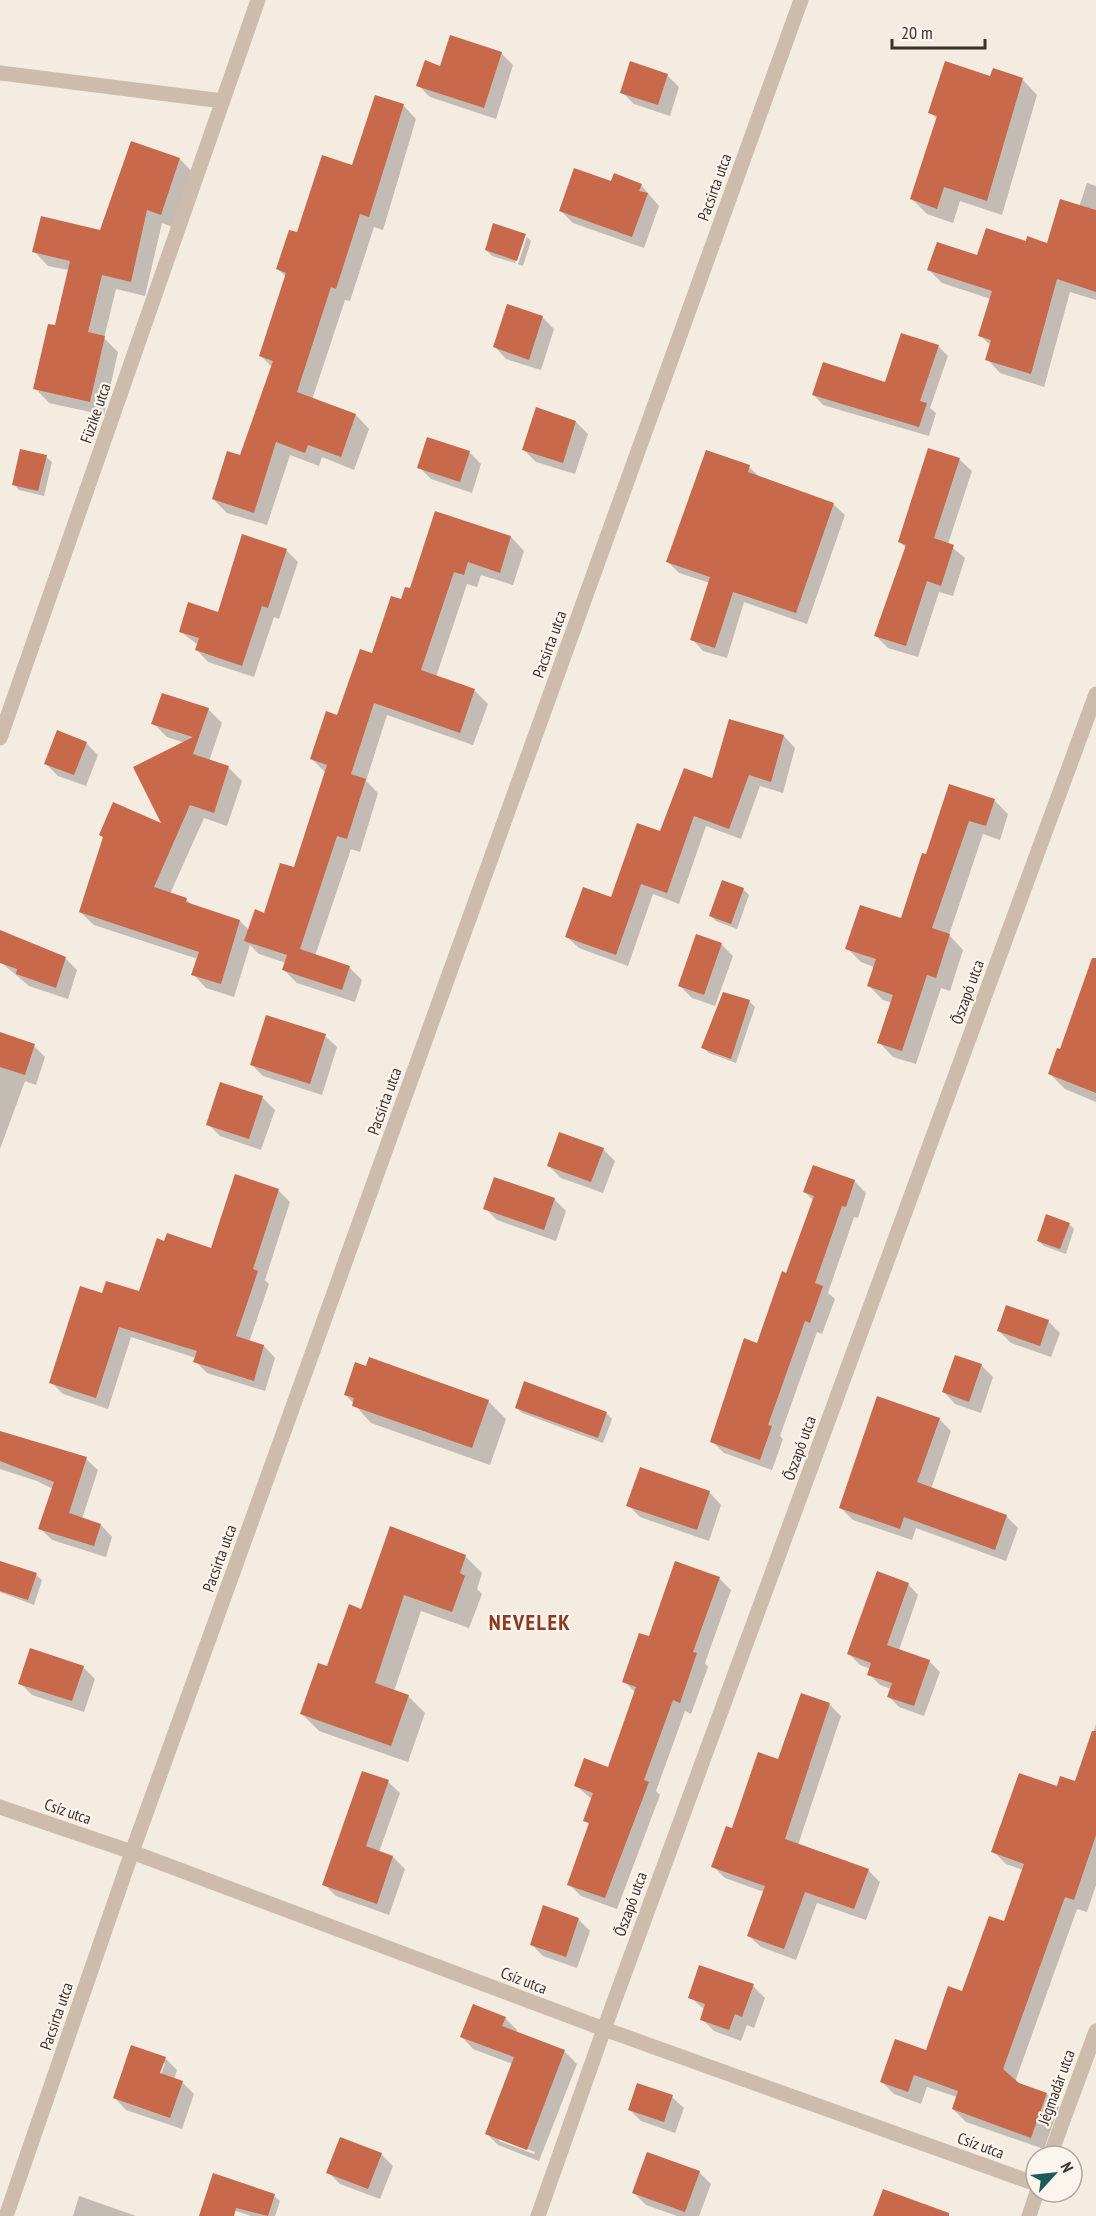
<svg xmlns="http://www.w3.org/2000/svg" width="1096" height="2216" viewBox="0 0 1096 2216" font-family="'PT Sans Narrow',sans-serif">
<style>
.shadow{fill:#0003;fill-rule:evenodd}
.building{fill:#c8694b}
.lines{fill:none;stroke-linecap:round;stroke-linejoin:round}
.minor{stroke:#cdbbac;stroke-width:15}
.labels{text-anchor:middle;dominant-baseline:central;stroke-width:4.5;stroke-linejoin:round;paint-order:stroke}
.street-label{font-size:16px;fill:#3b302b;stroke:#fbf5ee}
.district-label{font-size:22px;font-weight:bold;letter-spacing:1.5px;fill:#8c3b22;stroke:#fbf5ee}
</style>
<rect width="100%" height="100%" fill="#f4ebe1"/>
<!-- shadow -->
<path class="shadow" d="M501,53L513,65L496,119L430,97L418,85L441,68Z
M667,75L679,87L670,116L634,104L622,92Z
M992,78L1022,79L1037,95L1002,215L960,201L953,223L927,214L912,199L938,120L930,112Z
M403,105L416,119L383,230L374,227L350,301L345,300L312,400L356,415L369,429L354,470L322,457L319,466L290,455L267,525L227,513L213,499L241,457L273,368L261,356L286,277L278,269L298,234Z
M132,143L180,159L194,174L175,228L162,223L145,296L116,289L104,338L118,352L104,415L49,403L35,388L56,327L69,270L48,266L34,251L101,232Z
M612,182L641,185L659,206L644,248L573,223L561,211Z
M1087,183L1096,186V300L1070,292L1044,387L1000,373L987,359L991,346L980,335L991,299L942,283L929,270L1027,243L1048,245L1079,207Z
M525,235L515,263L492,256L486,250Z
M527,237L531,241L523,266L518,264Z
M542,317L554,329L541,370L506,359L495,347Z
M938,346L948,356L930,408L936,413L929,436L823,405L814,395L885,384Z
M576,422L588,434L575,474L536,462L524,450Z
M929,450L960,460L972,471L948,544L965,558L953,596L939,592L918,657L888,648L876,636L906,548L900,542Z
M469,452L481,464L472,493L431,479L419,467Z
M46,457L52,462L44,496L19,490L14,484Z
M749,467L762,479L833,504L845,515L807,624L744,602L727,658L703,651L692,639L710,583L679,573L668,562Z
M436,513L511,537L524,551L513,585L481,575L477,587L467,584L436,677L474,690L488,704L473,745L387,715L366,781L378,793L360,852L351,849L315,956L349,967L362,980L355,1002L297,983L284,970L286,963L259,954L250,945L234,997L206,988L193,974L198,959L94,925L80,912L104,838L100,835L164,826L185,743L167,737L153,723L208,709L222,723L209,761L228,767L242,781L227,826L204,818L170,894L186,899L193,906L240,921L249,930L265,915L295,869L325,772L312,759L402,601L411,590Z
M286,550L298,562L279,619L274,617L254,677L208,662L197,650L198,645L181,632L218,614Z
M784,736L795,748L783,793L760,786L741,839L706,826L679,904L653,894L628,966L579,948L567,937L612,899L661,833L713,780Z
M86,743L98,755L86,786L58,776L46,764Z
M994,800L1008,814L1000,840L983,834L949,935L963,950L950,991L941,988L916,1064L893,1057L879,1042L892,1003L883,1000L868,985L874,967L861,962L847,948L902,920L927,856Z
M743,889L749,895L737,929L716,921L711,916Z
M721,944L733,956L715,1006L692,998L680,986Z
M65,958L77,970L68,999L29,986L3,964Z
M1096,992V1102L1065,1089L1050,1074Z
M749,1001L755,1007L736,1063L709,1053L703,1047Z
M0,1034L34,1046L45,1057L36,1085L25,1081L0,1149Z
M325,1036L337,1047L322,1095L263,1076L251,1064Z
M221,1084L263,1098L275,1110L261,1150L220,1136L208,1124Z
M603,1149L615,1161L603,1193L561,1178L549,1166Z
M854,1181L866,1193L858,1218L854,1217L828,1293L835,1299L822,1334L817,1332L780,1436L783,1439L772,1470L724,1453L712,1441L758,1345L787,1275L814,1201L805,1192Z
M278,1190L290,1202L265,1280L269,1284L249,1342L264,1346L275,1358L265,1391L207,1373L195,1361L196,1358L131,1337L108,1409L63,1394L51,1382L103,1295L139,1293L165,1242L212,1250Z
M554,1199L566,1211L556,1241L497,1220L485,1208Z
M1069,1224L1074,1229L1066,1254L1044,1246L1039,1241Z
M1048,1321L1060,1333L1051,1357L1011,1343L999,1331Z
M981,1365L993,1377L981,1413L955,1404L944,1392Z
M345,1394L488,1401L506,1419L490,1465L371,1423Z
M517,1408L606,1413L612,1419L603,1443L522,1413Z
M939,1419L951,1431L931,1489L1006,1516L1018,1528L1006,1561L916,1528L912,1540L853,1520L841,1508Z
M0,1433L86,1459L98,1470L82,1519L101,1525L112,1537L106,1557L52,1540L40,1528L53,1489L37,1481L0,1469Z
M641,1469L710,1493L721,1505L709,1541L640,1517L628,1505Z
M465,1556L482,1573L477,1589L482,1594L469,1628L421,1611L394,1691L408,1696L425,1713L408,1762L319,1731L302,1714L362,1611Z
M36,1575L42,1580L34,1605L0,1592V1578Z
M719,1578L731,1590L705,1663L708,1667L691,1714L685,1711L656,1791L660,1795L617,1909L581,1896L569,1884L590,1825L585,1820L593,1800L576,1786L609,1769L636,1693L624,1681L650,1638Z
M908,1584L918,1595L899,1650L929,1661L940,1672L924,1716L899,1707L889,1697L891,1689L880,1685L869,1674L871,1669L860,1665L849,1654Z
M83,1667L95,1679L84,1712L32,1695L20,1683Z
M829,1704L841,1716L798,1845L868,1870L880,1882L866,1920L817,1903L796,1960L761,1947L749,1936L764,1892L725,1878L713,1866L733,1830L779,1761Z
M1096,1724V1885L1087,1912L1077,1909L1015,2082L1047,2094L1059,2107L1044,2149L966,2122L953,2109L957,2097L927,2087L921,2104L894,2094L882,2082L927,2052L963,1993L1004,1923L1023,1870L1006,1864L993,1851L1058,1788L1075,1783Z
M388,1782L400,1793L379,1852L393,1857L405,1869L389,1915L336,1896L324,1884Z
M578,1919L590,1931L577,1968L543,1956L531,1944Z
M753,1986L765,1998L754,2028L747,2025L741,2041L714,2031L702,2019L705,2010L690,1997Z
M505,2018L517,2030L516,2033L565,2052L577,2064L539,2161L498,2145L486,2133L513,2064L473,2049L462,2037ZM499,2138L535,2152L534,2154L499,2141Z
M165,2058L177,2070L174,2079L182,2082L194,2094L182,2129L126,2110L115,2098ZM162,2063H165L159,2081L156,2080Z
M672,2097L684,2108L675,2133L641,2121L629,2109Z
M381,2154L393,2166L380,2199L340,2184L328,2172Z
M699,2172L711,2184L699,2216H677L646,2205L634,2193Z
M79,2196L136,2216H73Z
M274,2196L280,2201L275,2216H251L212,2203Z"/>
<!-- building -->
<path class="building" d="M450,35L502,52L484,108L416,86L425,60L440,66Z
M630,61L668,74L658,105L620,93Z
M945,61L990,76L993,68L1023,78L987,201L944,187L937,209L910,199L937,116L928,113Z
M375,95L404,104L369,217L360,214L336,289L331,287L297,392L356,414L341,457L308,445L305,453L276,442L254,513L212,499L227,451L240,455L273,361L259,356L286,273L276,269L289,230L297,232L322,155L352,165Z
M131,141L180,158L161,215L147,210L131,282L102,275L88,332L105,336L90,402L33,389L48,324L55,325L70,261L32,252L41,216L100,230Z
M574,168L611,181L614,173L642,184L639,191L648,193L632,237L559,211Z
M1060,199L1096,210V292L1057,279L1031,374L985,360L991,340L978,336L992,291L927,270L937,242L977,255L986,228L1026,241L1027,236L1047,243Z
M493,223L526,234L517,261L485,250Z
M507,304L543,316L529,360L493,347Z
M901,333L939,345L920,401L927,403L919,427L812,395L823,362L885,382Z
M536,407L576,421L563,463L522,450Z
M427,437L470,451L460,482L417,468Z
M928,448L960,458L934,538L954,545L941,586L927,581L906,646L874,636L906,545L898,542Z
M20,449L47,455L38,491L12,485Z
M706,450L750,465L748,472L834,503L796,613L733,592L715,648L690,640L710,577L666,562Z
M435,511L511,536L500,573L468,562L464,575L454,572L421,670L475,689L460,733L374,703L351,774L366,779L347,839L337,836L300,949L350,966L342,990L282,970L287,955L244,941L255,909L264,913L280,863L294,867L327,765L310,759L326,711L337,715L360,649L372,653L391,596L401,599L405,587L410,588Z
M242,534L287,549L268,608L262,606L242,666L195,650L199,638L179,632L188,602L218,612Z
M162,693L209,708L193,754L229,766L214,813L190,805L154,887L187,898L186,902L240,920L221,984L191,975L199,952L79,912L103,837L99,835L113,802L161,823L133,767L193,737L151,724Z
M729,719L784,735L771,782L749,775L729,829L694,816L667,893L641,884L616,955L565,937L583,887L611,897L637,823L660,831L684,768L712,778Z
M57,730L87,742L74,775L44,764Z
M949,784L995,799L986,826L969,821L932,928L950,934L936,978L927,975L902,1051L877,1043L893,995L867,986L876,959L845,949L860,905L901,918L922,853L926,854Z
M722,880L744,888L731,924L709,916Z
M0,930L66,957L56,988L16,974L17,969L0,963Z
M696,934L722,943L704,995L678,986Z
M1092,958H1096V1093L1048,1074L1057,1048L1060,1049Z
M723,992L750,1000L731,1059L701,1048Z
M266,1015L326,1034L310,1084L250,1065Z
M0,1032L35,1044L25,1075L0,1067Z
M220,1082L263,1096L249,1139L206,1125Z
M559,1132L604,1148L591,1182L547,1166Z
M813,1165L855,1180L846,1207L842,1206L815,1283L823,1286L810,1323L805,1321L768,1425L772,1426L760,1460L710,1442L744,1338L757,1343L782,1271L786,1273L814,1196L803,1192Z
M235,1174L279,1189L253,1269L258,1271L236,1336L264,1345L254,1381L193,1362L197,1351L119,1327L96,1398L49,1383L80,1286L102,1293L106,1281L139,1291L157,1238L164,1241L167,1233L211,1248Z
M494,1177L555,1198L544,1230L483,1209Z
M1046,1214L1070,1223L1060,1249L1037,1241Z
M1006,1305L1049,1320L1040,1346L997,1331Z
M955,1355L982,1364L969,1402L942,1392Z
M369,1357L489,1400L472,1448L352,1406L354,1398L344,1395L355,1362L366,1366Z
M524,1381L607,1412L598,1438L515,1408Z
M877,1396L940,1418L917,1482L1007,1515L995,1550L904,1517L900,1529L839,1508Z
M0,1431L87,1457L69,1513L101,1524L94,1546L38,1529L54,1482L0,1461Z
M640,1467L710,1491L697,1530L626,1506Z
M390,1526L466,1555L460,1573L465,1576L452,1612L404,1595L375,1683L409,1695L391,1746L300,1714L318,1663L327,1666L349,1604L361,1609Z
M0,1561L37,1573L28,1600L0,1591Z
M675,1561L720,1577L693,1652L697,1653L680,1703L673,1700L644,1780L649,1782L605,1898L567,1885L589,1823L583,1821L593,1793L574,1786L584,1758L608,1767L636,1687L622,1682L639,1633L649,1636Z
M877,1571L909,1583L887,1645L930,1660L914,1706L887,1697L892,1683L867,1675L871,1663L847,1654Z
M30,1648L84,1666L72,1701L18,1684Z
M801,1693L830,1703L785,1839L869,1869L854,1909L805,1892L784,1949L747,1936L765,1886L711,1867L726,1826L732,1828L758,1752L778,1759Z
M1092,1731H1096V1835L1074,1900L1065,1897L1003,2069L1019,2083L1047,2093L1031,2138L952,2109L958,2091L914,2075L908,2092L880,2082L895,2039L926,2050L948,1986L962,1991L989,1916L1004,1921L1024,1864L991,1852L1019,1773L1057,1786L1060,1776L1075,1781Z
M362,1771L389,1780L366,1846L393,1856L377,1904L322,1885Z
M543,1905L579,1918L566,1957L530,1945Z
M699,1965L754,1984L742,2017L735,2014L729,2030L700,2020L705,2004L688,1998Z
M473,2004L506,2017L502,2026L565,2050L527,2150L485,2134L514,2057L460,2037Z
M131,2045L166,2057L160,2073L183,2081L170,2118L113,2098Z
M637,2083L673,2095L664,2122L628,2110Z
M340,2137L382,2153L368,2189L326,2173Z
M647,2152L700,2171L685,2212L632,2193Z
M213,2173L275,2194L268,2216L236,2208L234,2216H199Z
M883,2189L949,2213V2216H873Z"/>
<g class="lines">
<!-- minor -->
<path class="minor" d="M0,73L223,101
M0,738L258,0
M0,1807L132,1852L604,2029L1036,2184
M1050,2156L1096,2031
M6,2216L132,1852L801,0
M538,2216L604,2029L1096,694
M1029,2216L1037,2192"/>
</g>
<g class="labels">
<!-- street labels -->
<g class="street-label">
<text transform="translate(714 187) rotate(-70)">Pacsirta utca</text>
<text transform="translate(95 413) rotate(-71)">Füzike utca</text>
<text transform="translate(549 644) rotate(-70)">Pacsirta utca</text>
<text transform="translate(967 992) rotate(-70)">Őszapó utca</text>
<text transform="translate(384 1101) rotate(-70)">Pacsirta utca</text>
<text transform="translate(799 1448) rotate(-70)">Őszapó utca</text>
<text transform="translate(219 1558) rotate(-70)">Pacsirta utca</text>
<text transform="translate(68 1811) rotate(19)">Csíz utca</text>
<text transform="translate(630 1904) rotate(-70)">Őszapó utca</text>
<text transform="translate(524 1980) rotate(21)">Csíz utca</text>
<text transform="translate(56 2016) rotate(-71)">Pacsirta utca</text>
<text transform="translate(1056 2087) rotate(-70)">Jégmadár utca</text>
<text transform="translate(981 2145) rotate(20)">Csíz utca</text>
</g>
<!-- district labels -->
<g class="district-label">
<text x="530" y="1622">NEVELEK</text>
</g>
</g>
<!-- north arrow -->
<g transform="translate(1054 2174) rotate(63)"><circle r="28" fill="#fbf5ee" stroke="#aea6a0" stroke-width="1.5"/>
<path d="M0-4.5L10 22L0 15L-10 22Z" fill="#1f5a5e"/>
<text y="-9" font-size="16" font-weight="bold" text-anchor="middle" fill="#3b302b">N</text>
</g>
<!-- scale -->
<path d="M892 39v9h93v-9" fill="none" stroke="#3b302b" stroke-width="3"/>
<text x="901" y="39" font-size="18" fill="#3b302b" stroke="#fbf5ee" stroke-width="4.5" paint-order="stroke">20 m</text>
</svg>
